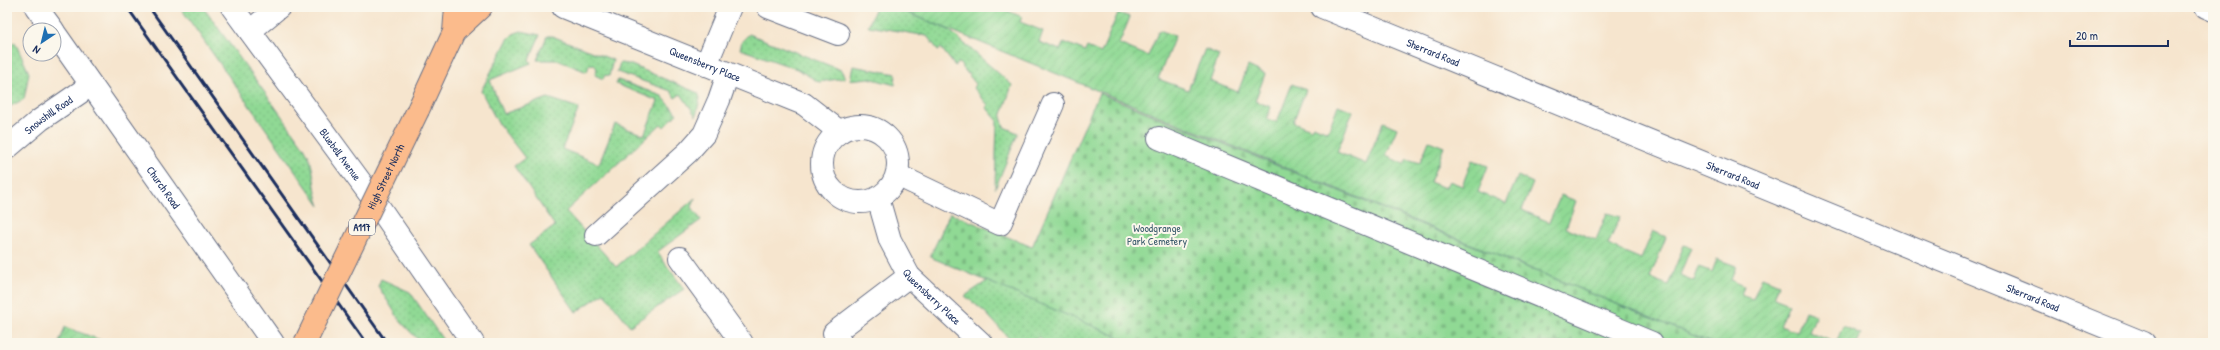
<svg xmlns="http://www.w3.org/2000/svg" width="2220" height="350" viewBox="0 0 2220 350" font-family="'Patrick Hand',sans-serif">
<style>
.grass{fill:url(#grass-dots);stroke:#568479}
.cemetery{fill:url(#cemetery-stones);stroke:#568479}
.garden{fill:url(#garden-furrows);stroke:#568479}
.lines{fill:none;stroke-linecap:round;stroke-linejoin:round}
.minor-casing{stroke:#686f85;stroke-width:24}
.major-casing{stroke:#686f85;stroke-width:24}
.minor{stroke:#fff;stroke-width:22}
.major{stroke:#fbbb8c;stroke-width:22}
.rail{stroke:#1b2f5e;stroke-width:3}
.major-bridge-casing{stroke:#686f85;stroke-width:24;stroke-linecap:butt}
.major-bridge{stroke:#fbbb8c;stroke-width:22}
.labels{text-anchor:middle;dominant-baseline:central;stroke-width:4;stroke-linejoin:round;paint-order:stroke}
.shield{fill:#fbf7ec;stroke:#5e6b89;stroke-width:1}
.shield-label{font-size:10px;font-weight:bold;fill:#1b2f5e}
.street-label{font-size:11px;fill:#1b2f5e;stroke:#fbf7ec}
.park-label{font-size:11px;fill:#385a6c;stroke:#fbf7ec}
</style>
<defs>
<pattern id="grass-dots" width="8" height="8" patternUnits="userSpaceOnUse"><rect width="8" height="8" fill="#90d994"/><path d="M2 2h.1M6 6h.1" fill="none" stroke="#7cbb82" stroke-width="1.8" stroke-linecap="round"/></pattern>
<pattern id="cemetery-stones" width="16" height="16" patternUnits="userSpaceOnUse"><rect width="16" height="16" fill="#90d994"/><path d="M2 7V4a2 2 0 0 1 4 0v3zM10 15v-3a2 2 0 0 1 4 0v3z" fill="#7cbb82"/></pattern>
<pattern id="garden-furrows" width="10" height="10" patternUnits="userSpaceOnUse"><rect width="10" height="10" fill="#90d994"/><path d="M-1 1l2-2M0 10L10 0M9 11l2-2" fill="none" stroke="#7cbb82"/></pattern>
</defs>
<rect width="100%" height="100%" fill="#fbf7ec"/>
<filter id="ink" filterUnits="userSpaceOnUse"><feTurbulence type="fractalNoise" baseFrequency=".025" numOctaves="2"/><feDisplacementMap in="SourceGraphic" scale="8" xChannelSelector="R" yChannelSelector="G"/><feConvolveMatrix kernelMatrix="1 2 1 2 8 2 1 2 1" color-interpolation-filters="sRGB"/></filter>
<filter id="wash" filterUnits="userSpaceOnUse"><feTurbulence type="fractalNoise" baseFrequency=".012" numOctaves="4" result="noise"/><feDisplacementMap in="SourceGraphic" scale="16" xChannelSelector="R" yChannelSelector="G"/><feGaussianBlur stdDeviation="0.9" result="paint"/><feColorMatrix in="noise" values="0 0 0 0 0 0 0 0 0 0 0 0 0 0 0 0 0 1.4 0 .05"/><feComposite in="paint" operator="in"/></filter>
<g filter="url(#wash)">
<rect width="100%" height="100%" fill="#f6e5ce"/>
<!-- grass -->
<path class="grass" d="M180,7H203L304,147C316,165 312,186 320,206Z
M876,7H894L949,30L1012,85L1001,117L1004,127L1018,133L995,189L997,120L986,107L988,105L973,87L976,84L959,63L955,66L941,48L938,50L927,36L868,26Z
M521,31L540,35L529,60L531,63L490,80L503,114L548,98L579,108L562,149L599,164L615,124L644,135L658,101L616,84L618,80L662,96L677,114L664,127L661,124L566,211L616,267L695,198L692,207L701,220L657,252L684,289L630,326L604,293L576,312L529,245L555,226L514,166L525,158L498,123L481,91L508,39L513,34Z
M749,34L841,70L845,78L819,82L797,69L740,49L742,41Z
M547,36H552L613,60L609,76L605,75L603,79L595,75L597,69L594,64L589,65L587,72L557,60H537Z
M15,42L29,73L24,99L7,108L8,46Z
M620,63L629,64L698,93L700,98L696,116L681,94L675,98L671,91L617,72Z
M853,66L896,74L895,85L869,78L850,80Z
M381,279L410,292L445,343H421L401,322L378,286Z
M987,281L1133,343H1044L1039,337L1030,343H1013L986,313L965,296Z"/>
<!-- cemetery -->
<path class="cemetery" d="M1099,93L1712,343H1133L930,257L950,213L1032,247Z"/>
<!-- garden -->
<path class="garden" d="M894,7H990L998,10L999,7L1022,17L1020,22L1043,31L1039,42L1060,50L1064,42L1085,51L1087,47L1101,53L1118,13L1130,17L1119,44L1148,56L1159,30L1175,36L1158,79L1188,90L1205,49L1219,55L1210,81L1238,92L1248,66L1265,74L1255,101L1271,107L1267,119L1277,122L1292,84L1306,90L1293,122L1311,129L1313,126L1328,132L1338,105L1353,111L1337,152L1366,164L1383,122L1397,128L1386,156L1404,164L1407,159L1420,163L1429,141L1444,147L1430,182L1445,188L1449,181L1462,186L1472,160L1488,166L1478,192L1506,204L1518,176L1533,183L1522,210L1549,222L1561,195L1576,201L1566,228L1596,240L1607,213L1620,217L1608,245L1641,259L1653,231L1666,237L1650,278L1668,285L1684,245L1691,247L1680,275L1694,281L1699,267L1712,272L1717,259L1736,266L1731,280L1744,286L1741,295L1753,299L1762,277L1779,284L1774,298L1789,304L1780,326L1797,332L1805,311L1816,315L1809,332L1836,343L1843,326L1861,334L1857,343H1712Z
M65,327L103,341V343H59Z"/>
</g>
<g filter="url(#ink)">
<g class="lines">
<defs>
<g id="minor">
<path d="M36,7L53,30"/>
<path id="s1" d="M232,7L379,207L473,343"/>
<path id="s2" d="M563,7L804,104L840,132"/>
<path d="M768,7L838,34"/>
<path id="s3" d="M1322,7L2144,343"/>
<path d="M2206,7L2213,10"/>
<path d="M250,31L279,7"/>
<path id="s4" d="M54,32L273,343"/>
<path d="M706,65L730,7"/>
<circle cx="860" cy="164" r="38"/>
<path d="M1159,138L1652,343"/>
<path id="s5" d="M7,148L40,120L91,85"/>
<path d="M897,175L1000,224L1053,104"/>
<path id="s6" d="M878,198L890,240L909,276L981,343"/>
<path d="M596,235L688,152L704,134L719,100L728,74"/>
<path d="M680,258L742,343"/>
<path d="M841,343L834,333L909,276"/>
</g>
<path id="major" d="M454,32L481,7
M418,110L454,32L456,7"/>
</defs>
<!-- minor casing -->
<use href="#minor" class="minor-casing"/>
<!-- major casing -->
<use href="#major" class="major-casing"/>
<!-- minor -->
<use href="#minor" class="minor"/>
<!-- major -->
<use href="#major" class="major"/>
<!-- rail -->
<path class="rail" d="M127,7L366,343
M149,7L387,343"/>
<defs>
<g id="major-bridge">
<path id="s7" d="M305,343L418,110"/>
</g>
</defs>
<!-- major-bridge casing -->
<use href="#major-bridge" class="major-bridge-casing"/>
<!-- major-bridge -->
<use href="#major-bridge" class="major-bridge"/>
</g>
</g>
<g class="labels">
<!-- shield labels -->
<rect class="shield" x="349" y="219" width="26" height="16" rx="3"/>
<g class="shield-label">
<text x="362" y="227">A117</text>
</g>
<!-- street labels -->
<g class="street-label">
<text stroke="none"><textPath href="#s3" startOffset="120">Sherrard Road</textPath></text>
<text stroke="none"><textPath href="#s2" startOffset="153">Queensberry Place</textPath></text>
<text stroke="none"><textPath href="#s5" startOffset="53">Snowshill Road</textPath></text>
<text stroke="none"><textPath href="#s1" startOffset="183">Bluebell Avenue</textPath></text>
<text stroke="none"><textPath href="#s3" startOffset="444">Sherrard Road</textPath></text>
<text stroke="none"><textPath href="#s7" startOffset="185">High Street North</textPath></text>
<text stroke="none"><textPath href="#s4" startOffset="190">Church Road</textPath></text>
<text stroke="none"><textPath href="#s6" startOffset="115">Queensberry Place</textPath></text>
<text stroke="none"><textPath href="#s3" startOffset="768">Sherrard Road</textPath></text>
</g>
<!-- park labels -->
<g class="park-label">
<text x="1157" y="228">Woodgrange<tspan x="1157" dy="13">Park Cemetery</tspan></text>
</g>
</g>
<!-- margin -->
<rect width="2220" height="350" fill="none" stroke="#fbf7ec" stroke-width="24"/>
<!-- north arrow -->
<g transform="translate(42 42) rotate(215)"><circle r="19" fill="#fbf7ec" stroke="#a1a7b3"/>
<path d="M0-3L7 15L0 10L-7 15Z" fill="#1f6fb2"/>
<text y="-6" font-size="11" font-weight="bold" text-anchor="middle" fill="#1b2f5e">N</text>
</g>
<!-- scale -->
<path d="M2070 40v6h98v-6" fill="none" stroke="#1b2f5e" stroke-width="2"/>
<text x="2076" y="40" font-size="12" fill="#1b2f5e" stroke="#fbf7ec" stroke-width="3" paint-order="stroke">20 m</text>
</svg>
